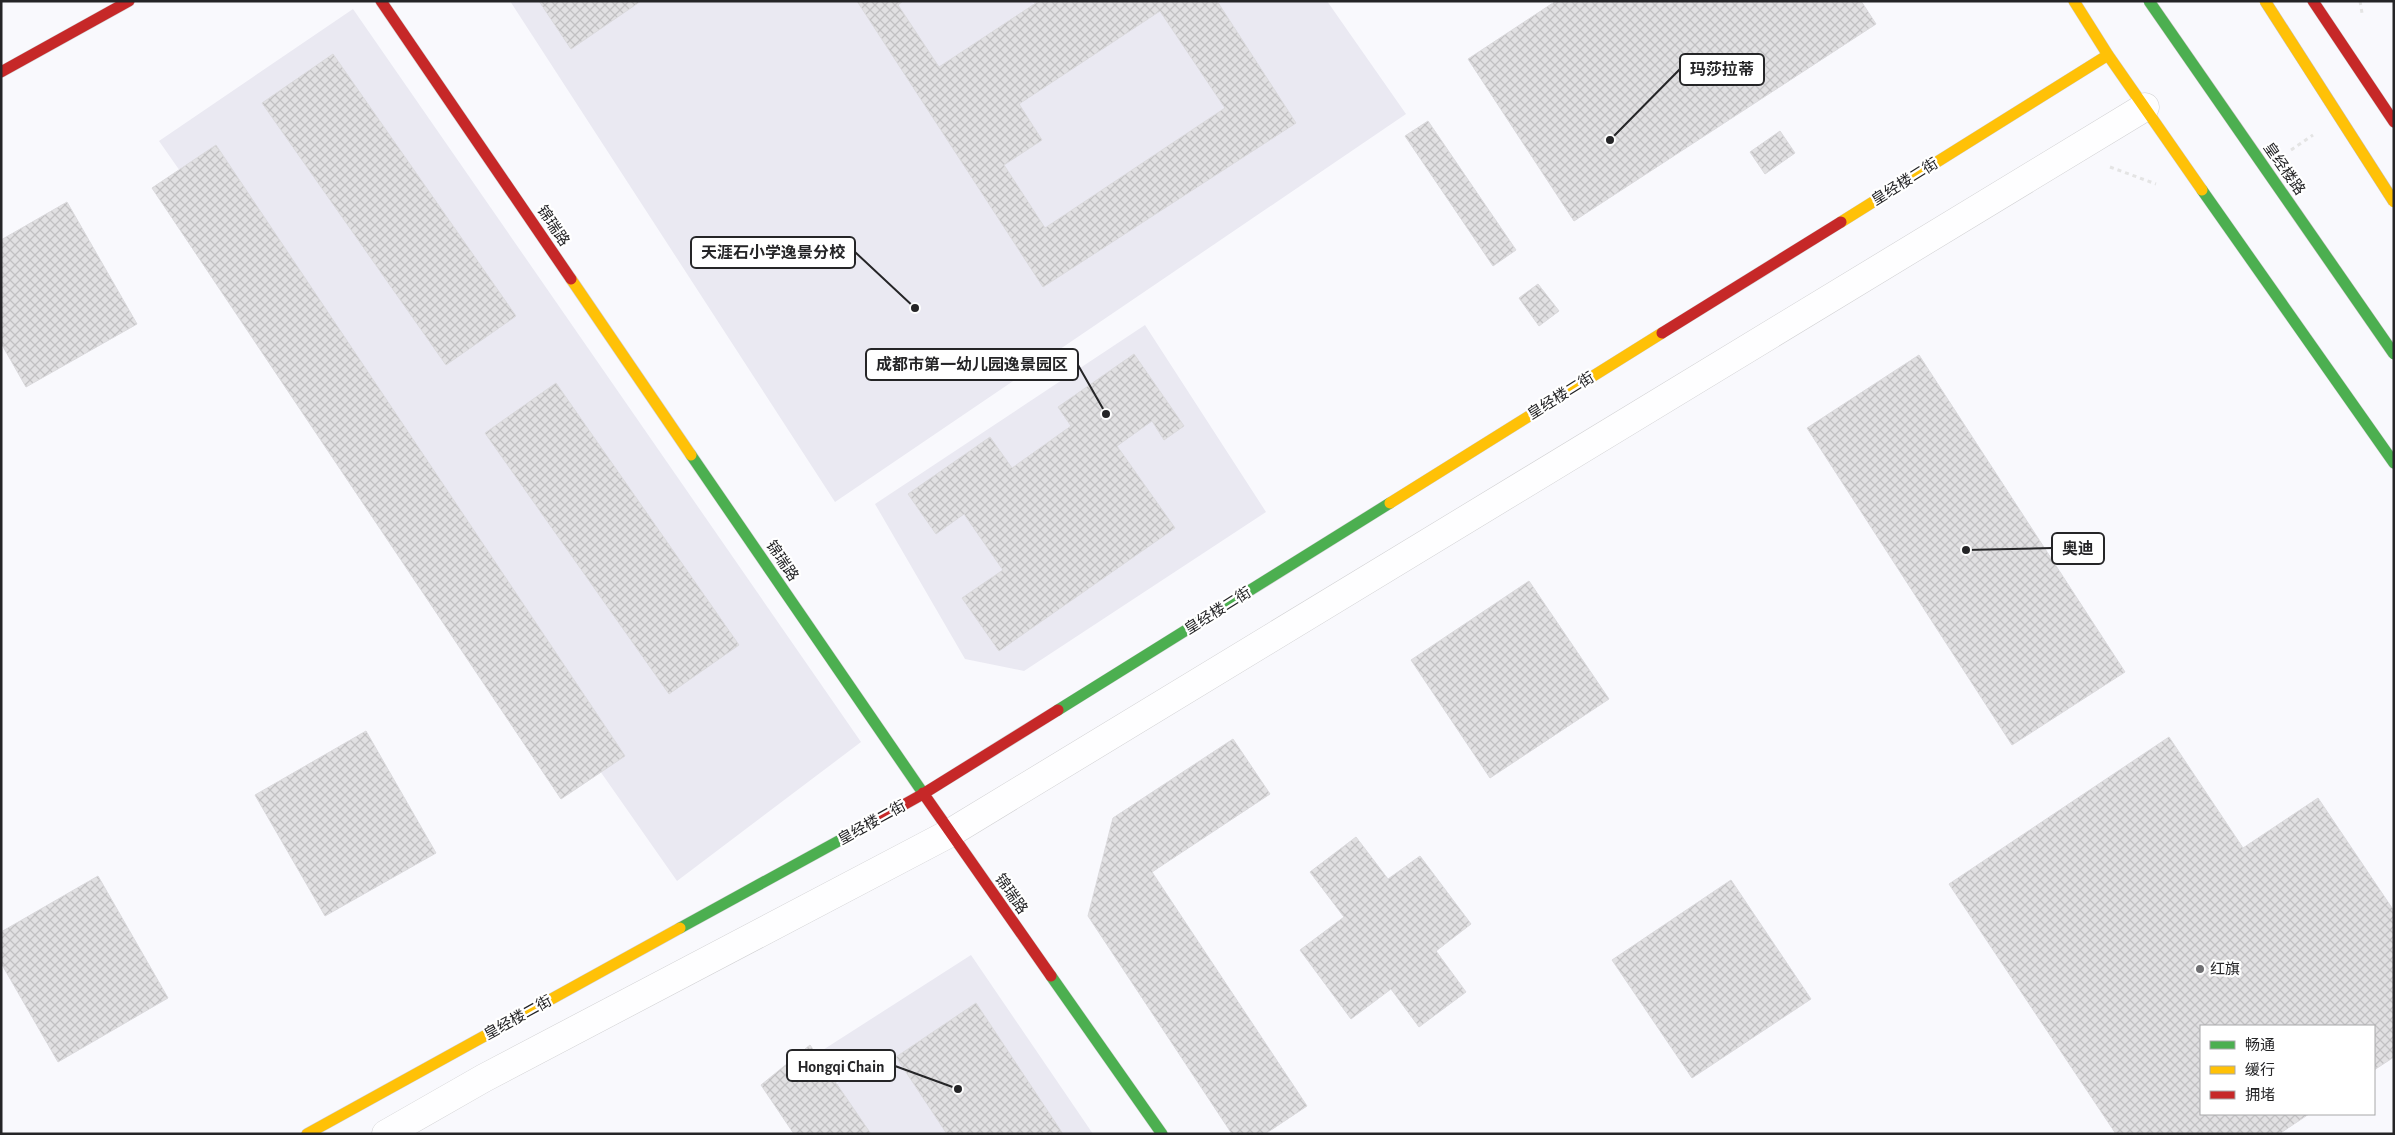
<svg xmlns="http://www.w3.org/2000/svg" width="2395" height="1135" viewBox="0 0 2395 1135" font-family="'Alegreya Sans','Noto Sans SC',sans-serif">
<style>
.built{fill:#eae9f2}
.building{fill:url(#building-cross-hatch);stroke:#dbdadd;fill-rule:evenodd}
.lines{fill:none;stroke-linecap:round;stroke-linejoin:round}
.street-casing{stroke:#d1d1d3;stroke-width:29}
.fast-casing{stroke:#d1d1d3;stroke-width:12}
.slow-casing{stroke:#d1d1d3;stroke-width:12}
.jam-casing{stroke:#d1d1d3;stroke-width:12}
.path{stroke:#e4e4e4;stroke-width:3;stroke-dasharray:4 4;stroke-linecap:butt}
.street{stroke:#fefeff;stroke-width:28}
.fast{stroke:#4caf50;stroke-width:11}
.slow{stroke:#ffc107;stroke-width:11}
.jam{stroke:#c62828;stroke-width:11}
.fast-bridge-casing{stroke:#c6c1bf;stroke-width:12;stroke-linecap:butt}
.slow-bridge-casing{stroke:#c6c1bf;stroke-width:12;stroke-linecap:butt}
.fast-bridge{stroke:#4caf50;stroke-width:11}
.slow-bridge{stroke:#ffc107;stroke-width:11}
.poi-dot{fill:#6f6f72;stroke:#fff;stroke-width:2}
.labels{text-anchor:middle;dominant-baseline:central;stroke-width:4.5;stroke-linejoin:round;paint-order:stroke}
.street-label{font-size:15px;fill:#252527;stroke:#fff}
.poi-label{font-size:15px;fill:#252527;stroke:#fff;text-anchor:start}
.leader{fill:none;stroke:#252527;stroke-width:2}
.callout-dot{fill:#252527;stroke:#fff;stroke-width:2}
.callout{fill:#fff;stroke:#252527;stroke-width:2}
.callout-label{font-size:16px;text-anchor:middle;font-weight:bold;fill:#252527}
</style>
<defs>
<pattern id="building-cross-hatch" width="8" height="8" patternUnits="userSpaceOnUse" patternTransform="scale(1.25)"><rect width="8" height="8" fill="#e1e0e2"/><path d="M0 0l8 8M0 8l8-8" fill="none" stroke="#c1c0c2"/></pattern>
</defs>
<rect width="100%" height="100%" fill="#f9f9fd"/>
<!-- built -->
<path class="built" d="M510,1H1327L1406,114L835,502Z
M353,9L861,742L677,881L159,141Z
M1145,325L1266,512L1024,671L965,659L875,504Z
M971,955L1093,1134H849L801,1064Z"/>
<!-- building -->
<path class="building" d="M539,1H641L571,49Z
M857,1H903L898,5L939,67L1039,1H1217L1296,123L1043,287ZM1160,11L1225,108L1045,228L1004,165L1042,140L1019,104Z
M1556,1H1861L1876,24L1574,221L1468,59Z
M333,54L516,316L446,365L262,103Z
M1428,121L1516,250L1493,266L1405,136Z
M1780,131L1795,153L1765,174L1750,152Z
M216,145L625,756L561,799L152,188Z
M67,202L137,324L26,387L1,343V240Z
M1538,284L1559,311L1539,326L1519,298Z
M1134,354L1184,426L1164,440L1152,421L1117,446L1175,528L999,651L962,598L1003,570L964,514L936,534L908,494L990,437L1012,468L1071,426L1058,407Z
M1919,355L2125,672L2012,745L1807,428Z
M556,383L739,645L669,694L485,433Z
M1529,581L1609,699L1490,778L1411,660Z
M366,731L436,853L325,916L255,795Z
M2169,737L2243,848L2318,798L2394,911V1057L2374,1070V1026H2201V1114H2309L2279,1134H2116L1949,884Z
M1233,739L1270,794L1152,872L1307,1106L1265,1134H1232L1088,916L1113,818Z
M1356,837L1388,879L1420,856L1471,924L1436,951L1466,992L1419,1027L1391,989L1351,1019L1300,950L1344,917L1310,872Z
M98,876L168,998L58,1062L1,963V932Z
M1731,880L1811,999L1692,1078L1612,960Z
M976,1003L1063,1134H947L896,1057Z
M810,1045L871,1134H794L761,1085Z"/>
<g class="lines">
<defs>
<path id="street" d="M386,1134L484,1078L950,833L2145,107"/>
<path id="fast" d="M2202,190L2394,463
M691,455L923,793
M1058,710L1390,503
M680,928L864,827
M1051,976L1162,1134"/>
<path id="slow" d="M2074,1L2108,55L2202,190
M1841,222L2108,55
M571,279L691,455
M1390,503L1662,333
M307,1134L680,928"/>
<path id="jam" d="M381,1L571,279
M2313,1L2394,122
M1,72L129,1
M1662,333L1841,222
M923,793L1051,976
M864,827L923,794L1058,710"/>
</defs>
<!-- street casing -->
<use href="#street" class="street-casing"/>
<!-- fast casing -->
<use href="#fast" class="fast-casing"/>
<!-- slow casing -->
<use href="#slow" class="slow-casing"/>
<!-- jam casing -->
<use href="#jam" class="jam-casing"/>
<!-- path -->
<path class="path" d="M2360,1L2362,13
M2291,150L2313,135
M2110,167L2156,184"/>
<!-- street -->
<use href="#street" class="street"/>
<!-- fast -->
<use href="#fast" class="fast"/>
<!-- slow -->
<use href="#slow" class="slow"/>
<!-- jam -->
<use href="#jam" class="jam"/>
<defs>
<path id="fast-bridge" d="M2149,1L2394,354"/>
<path id="slow-bridge" d="M2265,1L2394,202"/>
</defs>
<!-- fast-bridge casing -->
<use href="#fast-bridge" class="fast-bridge-casing"/>
<!-- slow-bridge casing -->
<use href="#slow-bridge" class="slow-bridge-casing"/>
<!-- fast-bridge -->
<use href="#fast-bridge" class="fast-bridge"/>
<!-- slow-bridge -->
<use href="#slow-bridge" class="slow-bridge"/>
</g>
<!-- markers -->
<circle class="poi-dot" cx="2200" cy="969" r="5"/>
<g class="labels">
<!-- street labels -->
<g class="street-label">
<text transform="translate(2284 169) rotate(55)">皇经楼路</text>
<text transform="translate(1905 182) rotate(-32)">皇经楼二街</text>
<text transform="translate(553 226) rotate(56)">锦瑞路</text>
<text transform="translate(1561 396) rotate(-32)">皇经楼二街</text>
<text transform="translate(782 561) rotate(56)">锦瑞路</text>
<text transform="translate(1218 611) rotate(-32)">皇经楼二街</text>
<text transform="translate(872 823) rotate(-29)">皇经楼二街</text>
<text transform="translate(1011 894) rotate(55)">锦瑞路</text>
<text transform="translate(518 1018) rotate(-29)">皇经楼二街</text>
</g>
<!-- poi labels -->
<g class="poi-label">
<text x="2210" y="969">红旗</text>
</g>
</g>
<!-- callouts -->
<path class="leader" d="M1610 140L1680 69M915 308L855 252M1106 414L1078 365M1966 550L2052 548M958 1089L895 1066"/>
<g class="callout-dot">
<circle cx="1610" cy="140" r="5"/>
<circle cx="915" cy="308" r="5"/>
<circle cx="1106" cy="414" r="5"/>
<circle cx="1966" cy="550" r="5"/>
<circle cx="958" cy="1089" r="5"/>
</g>
<g class="callout">
<rect x="1680" y="54" width="84" height="31" rx="5"/>
<rect x="691" y="237" width="164" height="31" rx="5"/>
<rect x="866" y="349" width="212" height="31" rx="5"/>
<rect x="2052" y="533" width="52" height="31" rx="5"/>
<rect x="787" y="1050" width="108" height="31" rx="5"/>
</g>
<g class="callout-label">
<text x="1722" y="75">玛莎拉蒂</text>
<text x="773" y="258">天涯石小学逸景分校</text>
<text x="972" y="370">成都市第一幼儿园逸景园区</text>
<text x="2078" y="554">奥迪</text>
<text x="841" y="1072">Hongqi Chain</text>
</g>
<!-- border -->
<rect width="2395" height="1135" fill="none" stroke="#252527" stroke-width="5"/>
<!-- legend -->
<rect x="2200" y="1025" width="175" height="90" fill="#ffffff" stroke="#a8a8a9"/>
<rect x="2210" y="1041" width="25" height="8" fill="#4caf50" stroke="#a8a8a9"/>
<text x="2245" y="1050" font-size="15" fill="#252527">畅通</text>
<rect x="2210" y="1066" width="25" height="8" fill="#ffc107" stroke="#a8a8a9"/>
<text x="2245" y="1075" font-size="15" fill="#252527">缓行</text>
<rect x="2210" y="1091" width="25" height="8" fill="#c62828" stroke="#a8a8a9"/>
<text x="2245" y="1100" font-size="15" fill="#252527">拥堵</text>
</svg>
